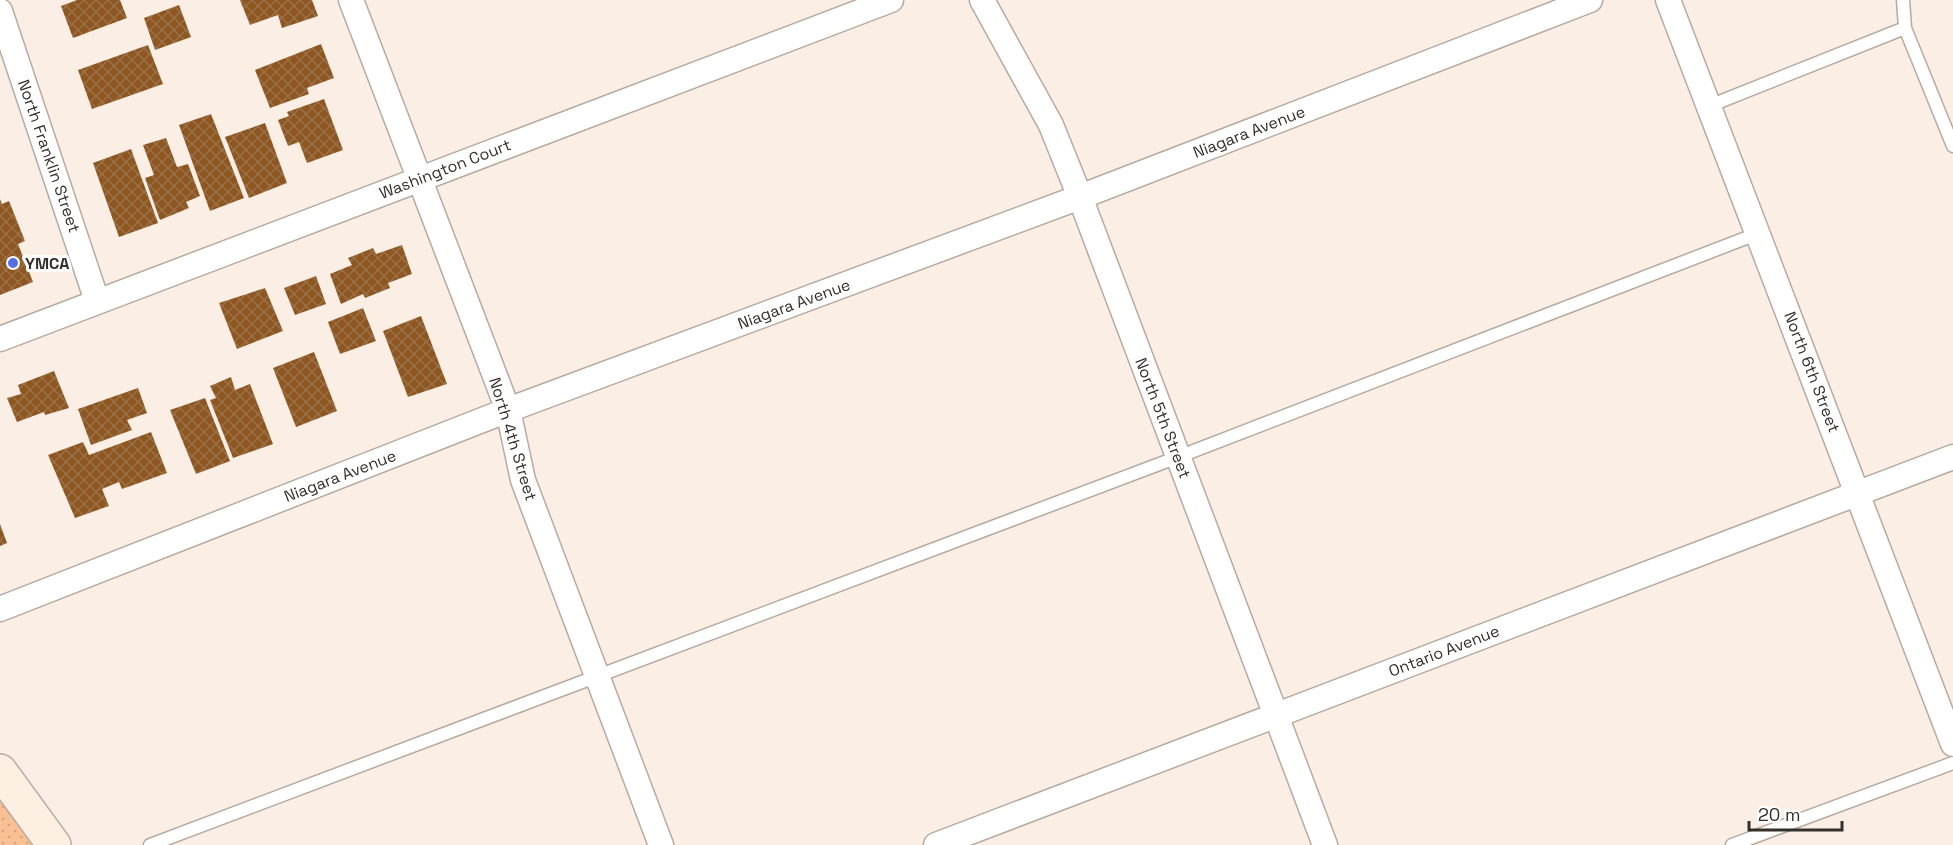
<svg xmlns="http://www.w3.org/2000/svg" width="1953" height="845" viewBox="0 0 1953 845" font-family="'Space Grotesk',sans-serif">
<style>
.grass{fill:url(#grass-dots)}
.building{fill:url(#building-cross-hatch)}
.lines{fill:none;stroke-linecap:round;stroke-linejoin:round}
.lane-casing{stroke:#b6aaa1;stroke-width:15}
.street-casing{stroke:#b6aaa1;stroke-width:27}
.secondary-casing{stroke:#b6aaa1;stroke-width:36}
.lane{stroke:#fff;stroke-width:12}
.street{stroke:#fff;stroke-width:24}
.secondary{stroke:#feefe3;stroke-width:33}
.poi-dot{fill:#556ee3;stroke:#fff;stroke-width:2}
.labels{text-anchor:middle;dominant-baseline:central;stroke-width:6;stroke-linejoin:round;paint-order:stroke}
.street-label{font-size:16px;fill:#332f2b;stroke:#fff}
.poi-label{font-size:16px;font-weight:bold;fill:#332f2b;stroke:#fff;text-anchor:start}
</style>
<defs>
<pattern id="grass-dots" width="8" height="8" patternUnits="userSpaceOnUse" patternTransform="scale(1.5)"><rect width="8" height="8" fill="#f9c193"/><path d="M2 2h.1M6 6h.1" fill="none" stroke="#d6a67f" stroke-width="1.8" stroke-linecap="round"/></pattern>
<pattern id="building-cross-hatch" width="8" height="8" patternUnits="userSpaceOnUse" patternTransform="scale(1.5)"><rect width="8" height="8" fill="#8e5620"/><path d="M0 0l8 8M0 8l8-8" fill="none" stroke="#9b7148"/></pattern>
</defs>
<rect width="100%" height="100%" fill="#fbefe5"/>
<!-- grass -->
<path class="grass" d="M0,771L54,845H0Z"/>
<!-- building -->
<path class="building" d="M77,0H120L127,18L73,38L61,6Z
M240,0H312L318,16L282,28L278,15L250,25Z
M179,5L191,37L155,50L144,18Z
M321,44L334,78L307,88L309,94L270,108L255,70Z
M148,45L163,84L92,109L78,70Z
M324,99L343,150L307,163L299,142L288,146L278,120L289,116L287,112Z
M211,114L244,198L210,211L179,125Z
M265,123L287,183L249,198L225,137Z
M166,138L177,167L188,164L200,196L186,202L189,208L160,220L145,178L154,175L143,145Z
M131,149L158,223L119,237L93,163Z
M0,199L2,204L9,201L25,241L18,244L33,282L0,295Z
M402,245L412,274L388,283L390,288L365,298L363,294L341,304L330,274L352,265L348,258L373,248L376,254Z
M316,276L326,304L295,315L284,288Z
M265,288L283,331L237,349L219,303Z
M363,308L376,341L340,354L328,322Z
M421,316L447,384L408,397L383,331Z
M314,352L337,411L296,427L273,368Z
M54,371L69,408L45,415L44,412L17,422L7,398L21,394L18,385Z
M231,377L235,390L250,384L273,444L233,458L210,400L216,398L210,386Z
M138,388L147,413L127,420L132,430L91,445L78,409Z
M205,398L230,461L196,474L170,410Z
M151,432L167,473L122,489L119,482L102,489L109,506L75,518L48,455L83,442L89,455Z
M0,524L7,543L0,546Z"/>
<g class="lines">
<defs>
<path id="lane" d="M1905,28L1953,146
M1709,106L1905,28L1903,0
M150,845L1178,457L1759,233
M1732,845L1953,763"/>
<path id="street" d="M351,0L508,410L523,480L661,845
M982,0L1051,125L1080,197L1325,845
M1668,0L1953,744
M0,11L97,301
M0,339L891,0
M0,609L508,410L1080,197L1590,0
M936,845L1953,457"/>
<path id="secondary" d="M0,771L54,845"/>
</defs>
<!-- lane casing -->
<use href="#lane" class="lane-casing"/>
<!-- street casing -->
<use href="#street" class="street-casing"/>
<!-- secondary casing -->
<use href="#secondary" class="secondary-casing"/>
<!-- lane -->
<use href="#lane" class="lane"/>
<!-- street -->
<use href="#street" class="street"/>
<!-- secondary -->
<use href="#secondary" class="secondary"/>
</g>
<!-- markers -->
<circle class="poi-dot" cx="13" cy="263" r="6"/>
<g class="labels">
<!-- street labels -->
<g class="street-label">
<text transform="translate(1249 132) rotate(-21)">Niagara Avenue</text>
<text transform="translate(49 156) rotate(71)">North Franklin Street</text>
<text transform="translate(445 169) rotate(-21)">Washington Court</text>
<text transform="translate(794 304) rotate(-20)">Niagara Avenue</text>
<text transform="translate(1812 372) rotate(69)">North 6th Street</text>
<text transform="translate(1163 418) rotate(69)">North 5th Street</text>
<text transform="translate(513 439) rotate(73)">North 4th Street</text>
<text transform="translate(340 476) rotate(-21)">Niagara Avenue</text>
<text transform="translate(1444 651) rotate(-21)">Ontario Avenue</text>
</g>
<!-- poi labels -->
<g class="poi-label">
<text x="25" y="263">YMCA</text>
</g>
</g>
<!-- scale -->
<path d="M1749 821v9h93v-9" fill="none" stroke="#332f2b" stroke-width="3"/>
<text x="1758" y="821" font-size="18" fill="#332f2b" stroke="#ffffff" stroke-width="4.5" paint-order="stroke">20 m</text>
</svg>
